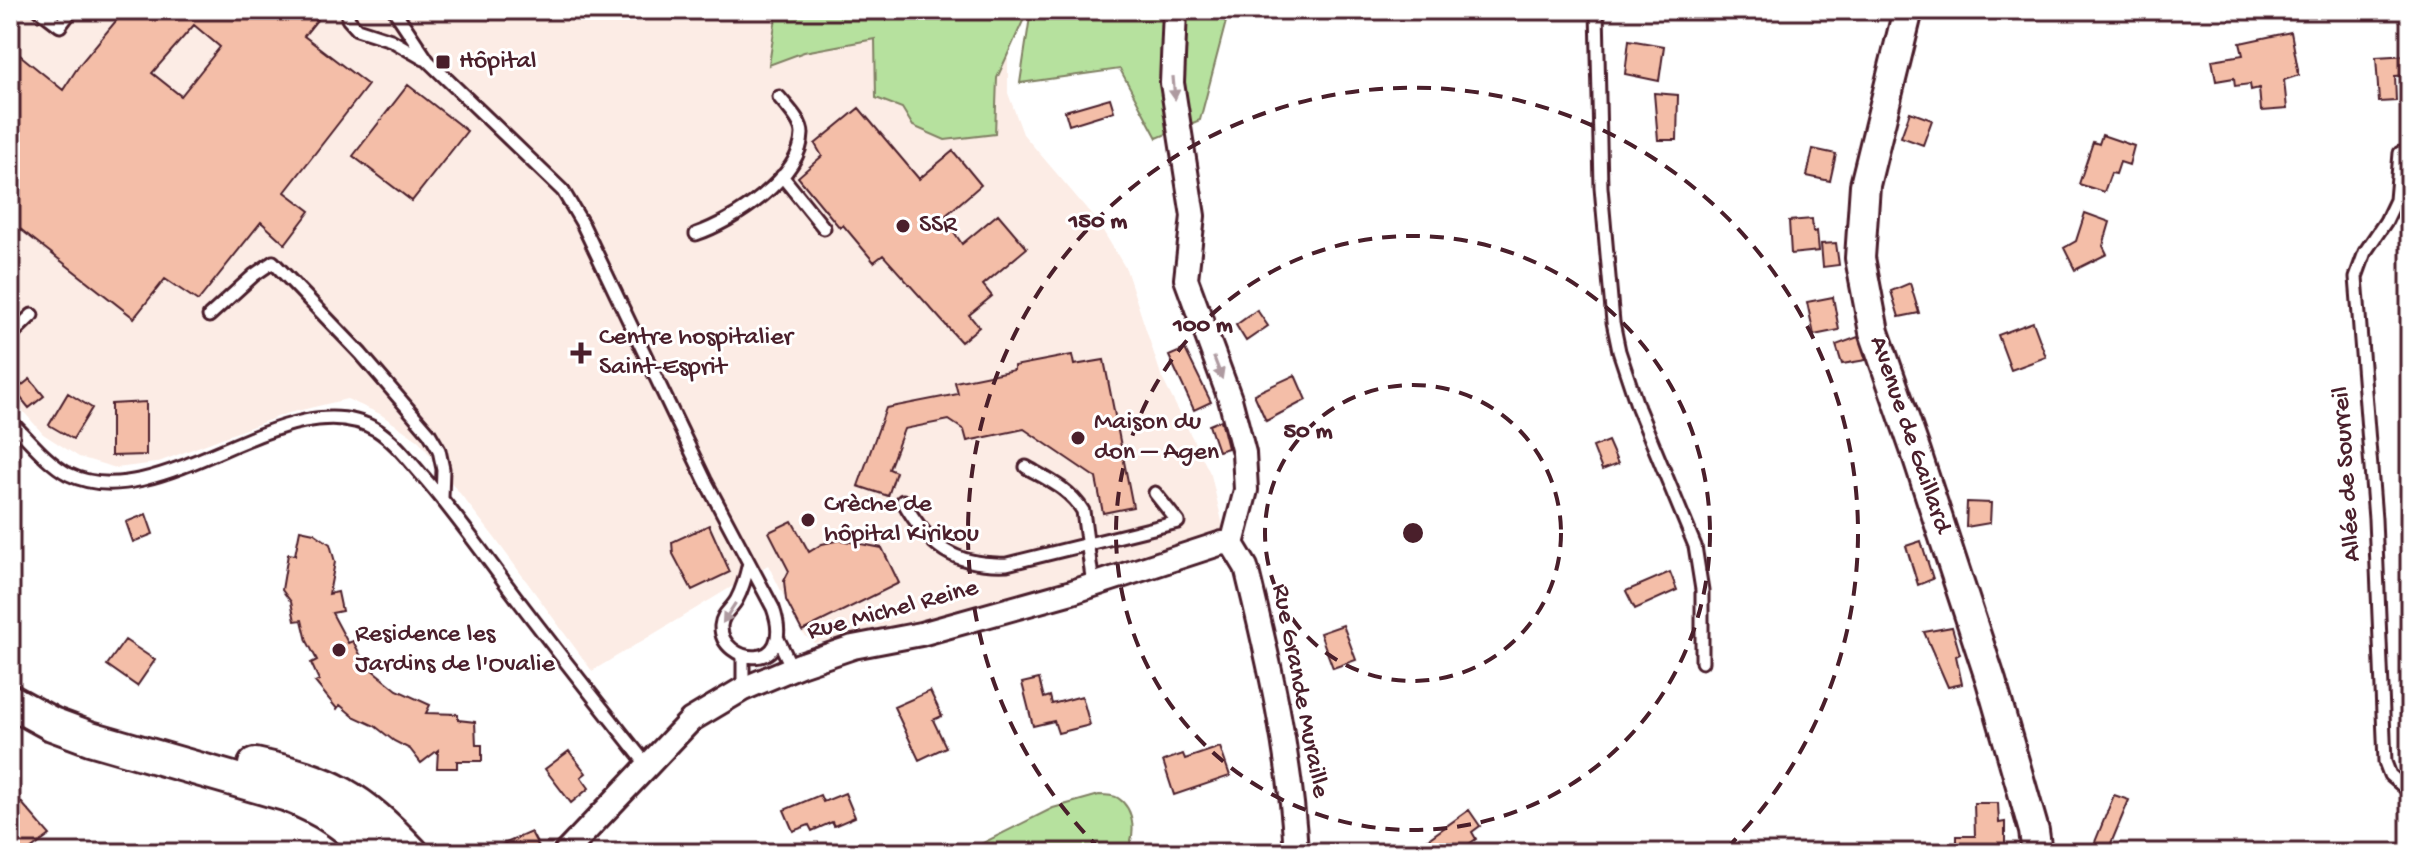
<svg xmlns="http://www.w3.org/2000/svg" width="2420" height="863" viewBox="0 0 2420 863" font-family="'Gochi Hand',sans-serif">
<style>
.built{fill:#fcece5}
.green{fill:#b6e19e;stroke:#808064;stroke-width:2}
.building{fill:#f4bea8;stroke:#4a1f2b;stroke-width:2;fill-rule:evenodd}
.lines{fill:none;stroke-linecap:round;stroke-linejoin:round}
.service-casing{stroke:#4a1f2b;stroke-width:17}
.minor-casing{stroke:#4a1f2b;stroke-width:28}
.tertiary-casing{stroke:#4a1f2b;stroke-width:34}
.secondary-casing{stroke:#4a1f2b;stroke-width:38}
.service{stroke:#fff;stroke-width:11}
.minor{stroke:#fff;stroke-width:22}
.tertiary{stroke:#fff;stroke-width:28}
.secondary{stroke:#fff;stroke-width:32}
.oneway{fill:#ae9aa0}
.ring{fill:none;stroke:#4a1f2b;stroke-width:4;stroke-dasharray:14 10}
.poi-dot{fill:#4a1f2b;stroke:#fff;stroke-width:3}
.labels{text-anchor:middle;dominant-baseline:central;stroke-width:6;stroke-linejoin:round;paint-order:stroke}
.poi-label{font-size:26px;fill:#4a1f2b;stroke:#fff;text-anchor:start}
.street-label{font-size:26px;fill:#4a1f2b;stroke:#fff}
.centre{fill:#4a1f2b;stroke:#fff;stroke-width:4}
.ring-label{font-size:24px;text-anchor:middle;font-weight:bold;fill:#4a1f2b;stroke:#fff;stroke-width:6;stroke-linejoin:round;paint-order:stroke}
</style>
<rect width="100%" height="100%" fill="#fff"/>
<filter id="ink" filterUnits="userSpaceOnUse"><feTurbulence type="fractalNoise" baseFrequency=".0125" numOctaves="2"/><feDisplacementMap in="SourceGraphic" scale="16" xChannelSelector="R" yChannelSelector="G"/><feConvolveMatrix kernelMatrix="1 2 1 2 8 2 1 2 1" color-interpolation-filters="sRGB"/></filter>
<g filter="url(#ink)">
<!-- built -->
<path class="built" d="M10,10H1023L1008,57V93L1023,134L1097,221L1126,269L1162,378L1211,475L1224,530L1058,586L887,632L814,643L803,634L768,565L592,671L494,537L419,441L380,414L347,399L285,414L156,463L116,468L79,457L43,434L10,396Z"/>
<!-- green -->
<path class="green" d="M777,10H1028L997,78L995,134L945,140L913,126L902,108L876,98L875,39L804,52L769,65Z
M1031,10H1229L1200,120L1157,138L1120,69L1020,83Z
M1099,795C1105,795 1113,795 1118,798C1136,810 1136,838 1125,853H963L1053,808Z"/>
<!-- building -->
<path class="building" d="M125,10H325L304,36L368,85L285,192L310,211L285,244L261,222L198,301L165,279L134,318L10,221V47L63,90L80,64ZM194,25L220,47L181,96L152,73Z
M2291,32L2299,75L2284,80L2287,109L2261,111L2259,88L2251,90L2250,84L2235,86L2234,78L2216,81L2212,60L2243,55L2240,43Z
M1629,40L1664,46L1659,81L1625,74Z
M2410,55V75L2395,76L2396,101L2379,102L2376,57Z
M408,85L467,131L412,201L353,156Z
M1654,93L1678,95L1677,140H1658Z
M1110,98L1114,111L1069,125L1065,111Z
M859,108L919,179L953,151L981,185L944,217L962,244L998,214L1027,248L983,285L992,296L969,315L979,327L961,342L883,255L874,262L843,225L840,228L798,177L822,156L815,144Z
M1910,112L1932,120L1923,145L1901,137Z
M2102,135L2134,146L2129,165L2120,162L2116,174L2111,173L2104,192L2079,184L2093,142L2099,144Z
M1813,149L1836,154L1830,181L1807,176Z
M2085,213L2110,222L2103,246L2107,254L2075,270L2064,248L2076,241Z
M1812,219L1813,232L1817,231L1819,251L1791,254L1789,221Z
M1836,243L1839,265L1823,267L1821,244Z
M1910,283L1919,313L1899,317L1891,291Z
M1833,297L1839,330L1814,335L1807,302Z
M1257,310L1268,326L1246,341L1236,325Z
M2033,322L2046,357L2011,370L1998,335Z
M1858,337L1866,360L1842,364L1836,345Z
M1185,349L1211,402L1194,410L1169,356Z
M1072,355L1074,365L1104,360L1133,507L1103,513L1096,478L1024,429L967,441L964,430L949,420L904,429L889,469L896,472L888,496L858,486L886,408L958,394L955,382L1014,370V366Z
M1295,375L1306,400L1266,421L1254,394Z
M30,379L44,396L29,408L15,391Z
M68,393L92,408L73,439L49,425Z
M146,402V455L111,456V404Z
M1221,420L1228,448L1218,451L1209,425Z
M1608,441L1618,464L1602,470L1593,447Z
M1967,502L1991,503L1990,523L1966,527Z
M146,514L153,534L133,542L126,522Z
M792,521L809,552L822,544L840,540L882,548L899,583L802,631L786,600L784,581L789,571L769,532Z
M709,525L730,572L692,590L673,554L672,542Z
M300,530L314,533L330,544L335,562L329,594L338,592L342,611L332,613L348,643L353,641L365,664L397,690L430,705L426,713L458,714V720L475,722L476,745H482V761H457V768H437L438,750L421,763L410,749L394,741L375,726L353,716L340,705L337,709L315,682L319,680L311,663L317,660L307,641L302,620L295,621L291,602L282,590L288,554L295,555Z
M1921,541L1933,579L1918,585L1906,546Z
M1670,572L1677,590L1635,609L1626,591Z
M1343,625L1356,660L1333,668L1320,633Z
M1952,627L1960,654L1956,656L1962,684L1948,687L1924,632Z
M125,640L155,660L137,686L107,665Z
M1039,679L1044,698L1050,696L1052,704L1082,696L1090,725L1058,733L1054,721L1033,726L1022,683Z
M930,691L942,716L933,720L946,747L919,760L894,707Z
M1220,747L1230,776L1174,795L1163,761L1183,754L1185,759Z
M569,751L586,773L581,777L589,788L571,803L545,769Z
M845,793L855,817L834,826L832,822L812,831L809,825L793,831L784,810L820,795L823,802Z
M2114,795L2129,800L2107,853L2093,847Z
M21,802L50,835L26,853H21L10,840V811Z
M1974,803H1998L1999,823L2005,822V853H1957V836H1975Z
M1469,810L1480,826L1472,832L1476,839L1456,853H1438L1427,840Z
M531,832L542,853H483Z"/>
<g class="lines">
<defs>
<path id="service" d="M39,10L60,26L72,10
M349,10L348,19L357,29L391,40L424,59
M394,10L428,61L563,191L582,223L705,480L773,608C797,675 720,665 721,626C722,613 732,609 737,599C743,588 746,576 749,563
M1597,10L1601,187L1613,322L1619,351L1638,408L1695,546L1702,590V662
M2400,153L2396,200L2386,221L2365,252L2356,277L2375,519L2385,762L2390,775L2410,792
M782,176L824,228
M696,234C732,222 801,178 802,134C802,121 787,107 779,97
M209,316L254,275L273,262L361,354L429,433L439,450L443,469L442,498
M10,336L32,315
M10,421C28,438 46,462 68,474C161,520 289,377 377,430C394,441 407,458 420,473C452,509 480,549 509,588C554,648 601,707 647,765
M1026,467C1047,479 1070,489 1083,511L1093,585
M903,501C929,547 954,566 1007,564L1178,522L1155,493
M778,639L792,668
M743,656V689"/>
<path id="minor" d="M1175,10L1172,83L1193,216L1186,279L1230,399L1244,453L1246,490L1232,544
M1232,544L1246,567C1269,661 1291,756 1296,853
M565,853L691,720L743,689L800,665L853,647L921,634L1072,592L1222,543L1232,544"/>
<path id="tertiary" d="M1908,10L1865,185L1860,258L1874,332L1916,452L1991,681L2034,831L2037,853"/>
<path id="secondary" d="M10,701L52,724L90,738L285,794C327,811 343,823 376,853
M255,765C331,781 359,797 412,853"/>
</defs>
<!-- service casing -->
<use href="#service" class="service-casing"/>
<!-- minor casing -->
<use href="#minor" class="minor-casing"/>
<!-- tertiary casing -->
<use href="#tertiary" class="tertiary-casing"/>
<!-- secondary casing -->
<use href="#secondary" class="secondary-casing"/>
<!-- service -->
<use href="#service" class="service"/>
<!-- minor -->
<use href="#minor" class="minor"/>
<!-- tertiary -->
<use href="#tertiary" class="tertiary"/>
<!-- secondary -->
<use href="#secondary" class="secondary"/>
</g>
<!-- one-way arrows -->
<defs><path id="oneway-solid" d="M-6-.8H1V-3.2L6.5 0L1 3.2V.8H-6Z" transform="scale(2)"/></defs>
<g class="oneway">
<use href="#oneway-solid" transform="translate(1174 88) rotate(85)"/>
<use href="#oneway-solid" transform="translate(1218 368) rotate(69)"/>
<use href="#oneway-solid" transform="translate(729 613) rotate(123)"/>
</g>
</g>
<!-- distance rings -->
<g class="ring">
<circle cx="1413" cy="533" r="148"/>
<circle cx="1413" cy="533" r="297"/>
<path d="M1101 850A445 445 0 1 1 1725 850"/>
</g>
<!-- markers -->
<g class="poi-dot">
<rect x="435" y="54" width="16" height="16" rx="4"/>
<circle cx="903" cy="226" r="8"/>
<path d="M577 341h8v8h8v8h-8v8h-8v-8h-8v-8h8z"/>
<circle cx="1078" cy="438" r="8"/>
<circle cx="808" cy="520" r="8"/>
<circle cx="339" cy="650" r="8"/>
</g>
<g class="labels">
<!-- poi labels -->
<g class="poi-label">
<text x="459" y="62">Hôpital</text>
<text x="919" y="226">SSR</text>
<text x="599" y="338">Centre hospitalier<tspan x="599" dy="30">Saint-Esprit</tspan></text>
<text x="1094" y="423">Maison du<tspan x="1094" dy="30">don – Agen</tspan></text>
<text x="824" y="505">Crèche de<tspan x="824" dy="30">hôpital Kirikou</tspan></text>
<text x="355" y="635">Residence les<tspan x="355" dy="30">Jardins de l'Ovalie</tspan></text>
</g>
<!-- street labels -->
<g class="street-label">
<text transform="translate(1909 435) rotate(71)">Avenue de Gaillard</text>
<text transform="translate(2348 474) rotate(-94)">Allée de Sourreil</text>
<text transform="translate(893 611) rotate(-15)">Rue Michel Reine</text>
<text transform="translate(1299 691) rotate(79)">Rue Grande Muraille</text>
</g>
</g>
<circle cx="1413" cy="533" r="12" class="centre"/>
<g class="ring-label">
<text x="1098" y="227">150 m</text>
<text x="1203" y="331">100 m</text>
<text x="1308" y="437">50 m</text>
</g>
<!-- margin -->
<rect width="2420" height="863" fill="none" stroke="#fff" stroke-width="40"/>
<rect x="20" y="20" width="2380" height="823" fill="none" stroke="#4a1f2b" stroke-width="3" filter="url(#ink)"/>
</svg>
